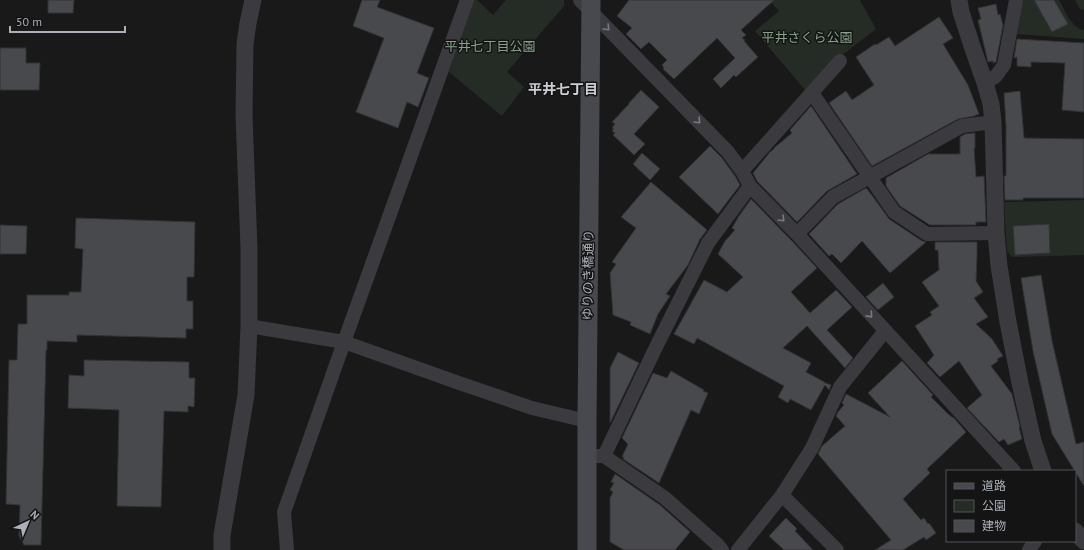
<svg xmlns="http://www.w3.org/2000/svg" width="1084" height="550" viewBox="0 0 1084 550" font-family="'PT Sans','Noto Sans JP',sans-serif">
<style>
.green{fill:#252c26}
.building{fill:#48494c;stroke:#333336}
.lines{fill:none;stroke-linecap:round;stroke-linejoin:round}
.minor{stroke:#3a3a3f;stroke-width:14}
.tertiary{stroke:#3a3a3f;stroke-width:17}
.secondary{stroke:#48494f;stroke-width:19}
.oneway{stroke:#797a82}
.labels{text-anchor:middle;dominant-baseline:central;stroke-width:3;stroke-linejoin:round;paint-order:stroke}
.park-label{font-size:13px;fill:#86a18a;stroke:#141415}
.street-label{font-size:13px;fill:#acafb8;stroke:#141415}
.neighbourhood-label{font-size:14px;font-weight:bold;fill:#cdced5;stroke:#141415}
</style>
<rect width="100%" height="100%" fill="#19191a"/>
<!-- green -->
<path class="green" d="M472,0H477L493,15L506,0H564V6L507,72L524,87L502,116L449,72Z
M769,0H860L876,29L837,59L806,91L755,31L779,11Z
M1022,0H1059C1065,10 1071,28 1084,30V39L1017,34Z
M1075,0H1084V10L1080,9Z
M1084,200V255L1012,257L1007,251L1004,202Z"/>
<!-- building -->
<path class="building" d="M48,0H74L73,13H48Z
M362,0H380L377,7L434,28L417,73L429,78L418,107L407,102L398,128L356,112L384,38L353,26Z
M629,0H774L741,30L746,35L742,38L745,40L744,41L758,57L736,77L734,75L721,88L713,79L735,58L717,38L674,79L663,69L664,68L662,65L667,60L649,42L641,49L626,34L632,28L617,16Z
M1034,0H1054L1068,24L1052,32Z
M996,4L998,15L1000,14L1003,25L996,62L993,63V61L988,62L978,20L981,19L978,8Z
M939,17L953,38L943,44L968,85L979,114L974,116L958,119L872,166L829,103L846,91L852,100L874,85L856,57L875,44L876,45L889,37L895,46Z
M1017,39L1084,43V112L1062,110L1065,63L1031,62V67L1017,66V57L1014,58Z
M0,48H26V63H40L39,90H0Z
M641,90L659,107L634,134L645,144L634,155L613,135L615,133L612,131L614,129L612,128L615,124L612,122L629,104V103Z
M1020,91L1024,138L1084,139V198H1023V200H1005L1004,176H1006V125L1004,93Z
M811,106L857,174L827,191L797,222L757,181L753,173L770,152L774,149V148L792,133L790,130Z
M975,133V148H974L976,177L984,176L986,222H976V225H930L900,206L886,186V178L928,154H960V137L965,134Z
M710,146L722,158L735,176L740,185L718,214L679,177Z
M642,153L660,169L650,180L633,164Z
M651,182L707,230L700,239L688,265L666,294L670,296L658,314L650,334L630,325L631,322L613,315L610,273L616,264L612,262L636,228L621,217Z
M866,188L871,194L889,219L922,241L926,242L890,273L862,241L841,263L832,254L829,256L809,234L838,204Z
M751,199L791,240L817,268L791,292L810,313L836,290L852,307L827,330L853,358L845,368L807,326L783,348L811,363L806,372L826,383L825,384L826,383L831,385L829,390L825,385L811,410L790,399L788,403L778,397L784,386L697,338L694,344L674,334L704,280L727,292L743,277L718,254L725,241L735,230L732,228L739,216Z
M76,218L195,222L194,277H187V301H193V329H186V338L77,335V342L47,341V350H46L41,545H24L19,536L20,505L6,504L9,360H17L18,324H27V295H69V292H81L83,249L75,248Z
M1049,224L1050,253L1015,255L1013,226Z
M0,225L27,226L26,254H0Z
M935,242H977V256L976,281L983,292L974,298L988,317L976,324L992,339L1003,356L997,359L998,361L991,366L1012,394L1020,427H1019L1022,439L1008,445L1004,439L999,442L967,408L982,395L959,361L940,377L927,363L934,355L915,326L932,315L930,312L939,306L922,282L939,270L938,250H935Z
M1041,275L1052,341L1076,444L1084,442V486L1052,434L1033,351L1021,278Z
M883,283L894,297L878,310L866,297Z
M618,352L639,363L610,423V368Z
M84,360L189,362V378H195L194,407L188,406V412L164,411L161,507L117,506L119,410L68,408L69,375L84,376Z
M902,361L933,395L931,397L948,414L953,418V417L966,432L927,469L930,473L903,499L921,520L924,518L928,524L929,523L936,533L926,540L924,537L903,550H875L891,540L818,454L822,446L845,426L836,416L838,412L844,405L842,403L846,394L890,417L868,393Z
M671,371L704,390L703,391L708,393L699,414L691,410L659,483L623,459L624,457H622L628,444L622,438L653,373L667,378Z
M615,474L660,505L690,532L675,550H624L610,542V498L613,492L610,490L614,483L611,482Z
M786,518L797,529L795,531L813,550H784L769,536Z"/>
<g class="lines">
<!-- minor -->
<path class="minor" d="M467,0L344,342L459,383L532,408L587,421
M580,0L728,152L742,171L750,186L797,234L1014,471
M985,83L996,76L1004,65L1016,0
M812,93L894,212L927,234L996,233
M742,171L840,61
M797,234L833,197L962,126L993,122
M249,326L344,342L284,512L287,550
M587,456H604L656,347L708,243L750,186
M604,456L665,498L718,545L722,550
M782,495L837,550
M738,550L782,495L812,448L840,387L885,331
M1029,550L1035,541"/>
<!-- tertiary -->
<path class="tertiary" d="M959,0L961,12L972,46L985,83L991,104L993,122L996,233L999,266L1008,322L1020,383L1033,441L1043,471
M1075,531L1084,541
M222,550V535L246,395L249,326V249L244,115L245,44L248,23L253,0"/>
<!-- secondary -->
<path class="secondary" d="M587,550V421L591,0"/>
</g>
<!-- one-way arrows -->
<defs><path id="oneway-chevron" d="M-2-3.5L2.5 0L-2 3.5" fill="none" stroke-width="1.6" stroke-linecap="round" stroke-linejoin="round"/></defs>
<g class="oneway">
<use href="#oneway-chevron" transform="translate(607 28) rotate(46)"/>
<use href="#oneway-chevron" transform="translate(698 121) rotate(46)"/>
<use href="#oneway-chevron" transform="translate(782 219) rotate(46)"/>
<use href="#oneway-chevron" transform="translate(870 315) rotate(48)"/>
</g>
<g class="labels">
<!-- park labels -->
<g class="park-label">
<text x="807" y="37">平井さくら公園</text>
<text x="490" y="46">平井七丁目公園</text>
</g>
<!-- street labels -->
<g class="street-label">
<text transform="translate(588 275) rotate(-89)">ゆりのき橋通り</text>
</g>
<!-- neighbourhood labels -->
<g class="neighbourhood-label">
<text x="563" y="89">平井七丁目</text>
</g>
</g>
<!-- legend -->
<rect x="946" y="470" width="130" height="72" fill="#141415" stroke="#515256"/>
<rect x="954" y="483" width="20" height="6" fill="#48494f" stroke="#515256"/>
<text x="982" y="490" font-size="12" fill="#acafb8">道路</text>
<rect x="954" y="500" width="20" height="12" fill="#252c26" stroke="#515256"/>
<text x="982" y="510" font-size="12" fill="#acafb8">公園</text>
<rect x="954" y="520" width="20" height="12" fill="#48494c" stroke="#515256"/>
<text x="982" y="530" font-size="12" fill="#acafb8">建物</text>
<!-- north arrow -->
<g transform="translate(28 522) rotate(44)" stroke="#141415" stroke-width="3" paint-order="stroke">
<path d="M0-3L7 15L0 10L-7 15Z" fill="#acafb8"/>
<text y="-6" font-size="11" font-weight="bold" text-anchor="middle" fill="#acafb8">N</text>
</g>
<!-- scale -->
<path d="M10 26v6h115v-6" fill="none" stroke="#acafb8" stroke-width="2"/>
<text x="16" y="26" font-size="12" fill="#acafb8" stroke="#141415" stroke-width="3" paint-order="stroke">50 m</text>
</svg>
